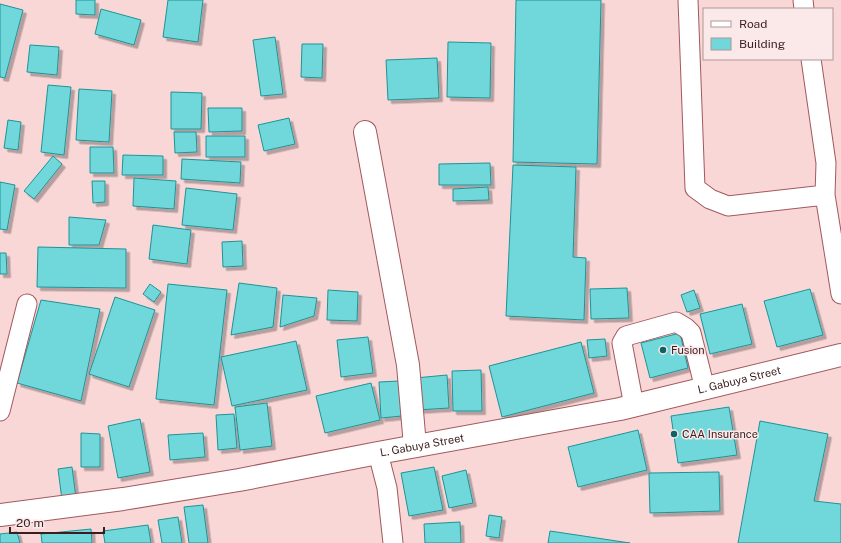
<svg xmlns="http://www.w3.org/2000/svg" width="841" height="543" viewBox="0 0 841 543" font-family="'Public Sans',sans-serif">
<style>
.building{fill:#70d7da;stroke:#1e9396;filter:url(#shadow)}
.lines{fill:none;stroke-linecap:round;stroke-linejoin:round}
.lane-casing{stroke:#a2595d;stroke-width:21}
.street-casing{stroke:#a2595d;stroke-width:24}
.secondary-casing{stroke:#a2595d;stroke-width:24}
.lane{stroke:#fff;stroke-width:19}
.street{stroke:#fff;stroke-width:22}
.secondary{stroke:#fff;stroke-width:22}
.poi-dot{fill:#106263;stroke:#fbe9e9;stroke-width:1.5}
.labels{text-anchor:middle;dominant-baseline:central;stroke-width:3;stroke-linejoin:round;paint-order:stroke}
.poi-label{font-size:11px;fill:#3c1d1e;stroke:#fbe9e9;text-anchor:start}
.street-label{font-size:11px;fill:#3c1d1e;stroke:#fbe9e9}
</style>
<defs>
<filter id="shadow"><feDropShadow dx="3.5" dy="3.5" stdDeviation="0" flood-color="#0004"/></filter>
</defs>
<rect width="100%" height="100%" fill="#f9d7d7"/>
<!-- building -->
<path class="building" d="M76,0H95V15L76,14Z
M168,0H203L198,42L163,37Z
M516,0H601L597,164L513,162Z
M0,4L23,10L5,78L0,77Z
M101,9L141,20L134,45L95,34Z
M275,37L283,94L261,96L253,40Z
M448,42L491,43L490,98L447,97Z
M302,44H323L322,78L301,77Z
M30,45L59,47L57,75L27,72Z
M437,58L439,98L388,100L386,60Z
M48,85L71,87L64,155L41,152Z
M79,89L112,91L109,142L76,140Z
M171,92L202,93L201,129H171Z
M208,108H242V131L209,132Z
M289,118L295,144L264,151L258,125Z
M8,120L21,122L18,150L4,148Z
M174,132H196L197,152L175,153Z
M206,136H245V157H206Z
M90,147H113L114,173H90Z
M123,155L163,156V175H122Z
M53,156L62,164L34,199L24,191Z
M182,159L241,162L240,183L181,179Z
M490,163L491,185H439V164Z
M513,165L576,167L573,257L586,258L584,320L506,316Z
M134,178L176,181L174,209L133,206Z
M92,181H105V202L93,203Z
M0,182L15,185L7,230L0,229Z
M488,187L489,200L453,201V189Z
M186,188L237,194L233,230L182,225Z
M69,217L106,220L99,245H69Z
M153,225L191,230L187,264L149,259Z
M242,241L243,266L223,267L222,242Z
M38,247L126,249V288L37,287Z
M0,253H6L7,274H0Z
M239,283L277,288L273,327L231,335Z
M150,284L161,292L154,302L143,294Z
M168,284L227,290L214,405L156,399Z
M627,288L629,318L591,319L590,289Z
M810,289L823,335L777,347L764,301Z
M328,290L358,292L357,321L327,320Z
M694,290L700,308L687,312L681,295Z
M283,295L317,298L314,316L280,327Z
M115,297L155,310L129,387L89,374Z
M41,300L100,309L81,401L17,383Z
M742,304L752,344L710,354L700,314Z
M680,333L688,368L650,378L641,343Z
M368,337L373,373L341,377L337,340Z
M605,339L607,356L589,358L587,340Z
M296,341L307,390L232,406L221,357Z
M581,342L594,393L502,417L489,366Z
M481,370L482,411H453L452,371Z
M447,375L449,408L417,410L415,378Z
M399,381L402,416L381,418L379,382Z
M371,383L380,420L325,433L316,396Z
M267,403L272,446L240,450L235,407Z
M729,407L737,455L678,463L671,416Z
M234,414L237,448L218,450L216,415Z
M140,419L150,472L118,478L108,426Z
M760,421L828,434L814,501L841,504V543H738Z
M638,430L647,470L578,487L568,447Z
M81,433L100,434V467H81Z
M203,433L205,457L170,460L168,435Z
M72,467L76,498L62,500L58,469Z
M434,467L443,510L409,516L401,473Z
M466,470L473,503L449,508L442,476Z
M719,472L720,511L650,513L649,473Z
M203,505L208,543H189L184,507Z
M489,515L502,517L499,538L486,536Z
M178,517L182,543H162L158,520Z
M460,522L461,543H425L424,524Z
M148,525L151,543H105L103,531Z
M91,529L92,543H42L41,534Z
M550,531L630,543H548Z
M17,532L20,543H0V534Z"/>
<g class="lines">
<defs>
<path id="lane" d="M688,0L695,188L710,199L728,206L825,195
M803,0L804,9
M811,59L826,163L825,195L841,294
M634,406L622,343L626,336L676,322L686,328L691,333L705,389
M0,411L27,304
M378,453L387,488L393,543"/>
<path id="street" d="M365,132L408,365L415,446"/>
<g id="secondary">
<path id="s1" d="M0,515L123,499L239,480L378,453L620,409L841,355"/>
</g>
</defs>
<!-- lane casing -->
<use href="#lane" class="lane-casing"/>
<!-- street casing -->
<use href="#street" class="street-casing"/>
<!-- secondary casing -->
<use href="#secondary" class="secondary-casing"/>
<!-- lane -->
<use href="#lane" class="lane"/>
<!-- street -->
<use href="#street" class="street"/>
<!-- secondary -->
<use href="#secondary" class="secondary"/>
</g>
<!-- markers -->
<g class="poi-dot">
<circle cx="663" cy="350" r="4"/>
<circle cx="674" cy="434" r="4"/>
</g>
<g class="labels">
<!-- poi labels -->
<g class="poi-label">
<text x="671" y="350">Fusion</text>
<text x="682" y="434">CAA Insurance</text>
</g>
<!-- street labels -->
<g class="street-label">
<text stroke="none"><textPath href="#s1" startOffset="752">L. Gabuya Street</textPath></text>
<text stroke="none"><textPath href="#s1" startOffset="428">L. Gabuya Street</textPath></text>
</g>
</g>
<!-- legend -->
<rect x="703" y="8" width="130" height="52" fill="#fbe9e9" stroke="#af9798"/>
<rect x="711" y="21" width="20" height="6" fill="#ffffff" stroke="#af9798"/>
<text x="739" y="28" font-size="12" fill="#3c1d1e">Road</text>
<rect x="711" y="38" width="20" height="12" fill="#70d7da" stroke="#af9798"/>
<text x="739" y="48" font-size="12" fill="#3c1d1e">Building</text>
<!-- scale -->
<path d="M10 527v6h94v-6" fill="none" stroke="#3c1d1e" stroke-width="2"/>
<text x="16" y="527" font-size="12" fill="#3c1d1e" stroke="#fbe9e9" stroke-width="3" paint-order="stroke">20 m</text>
</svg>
